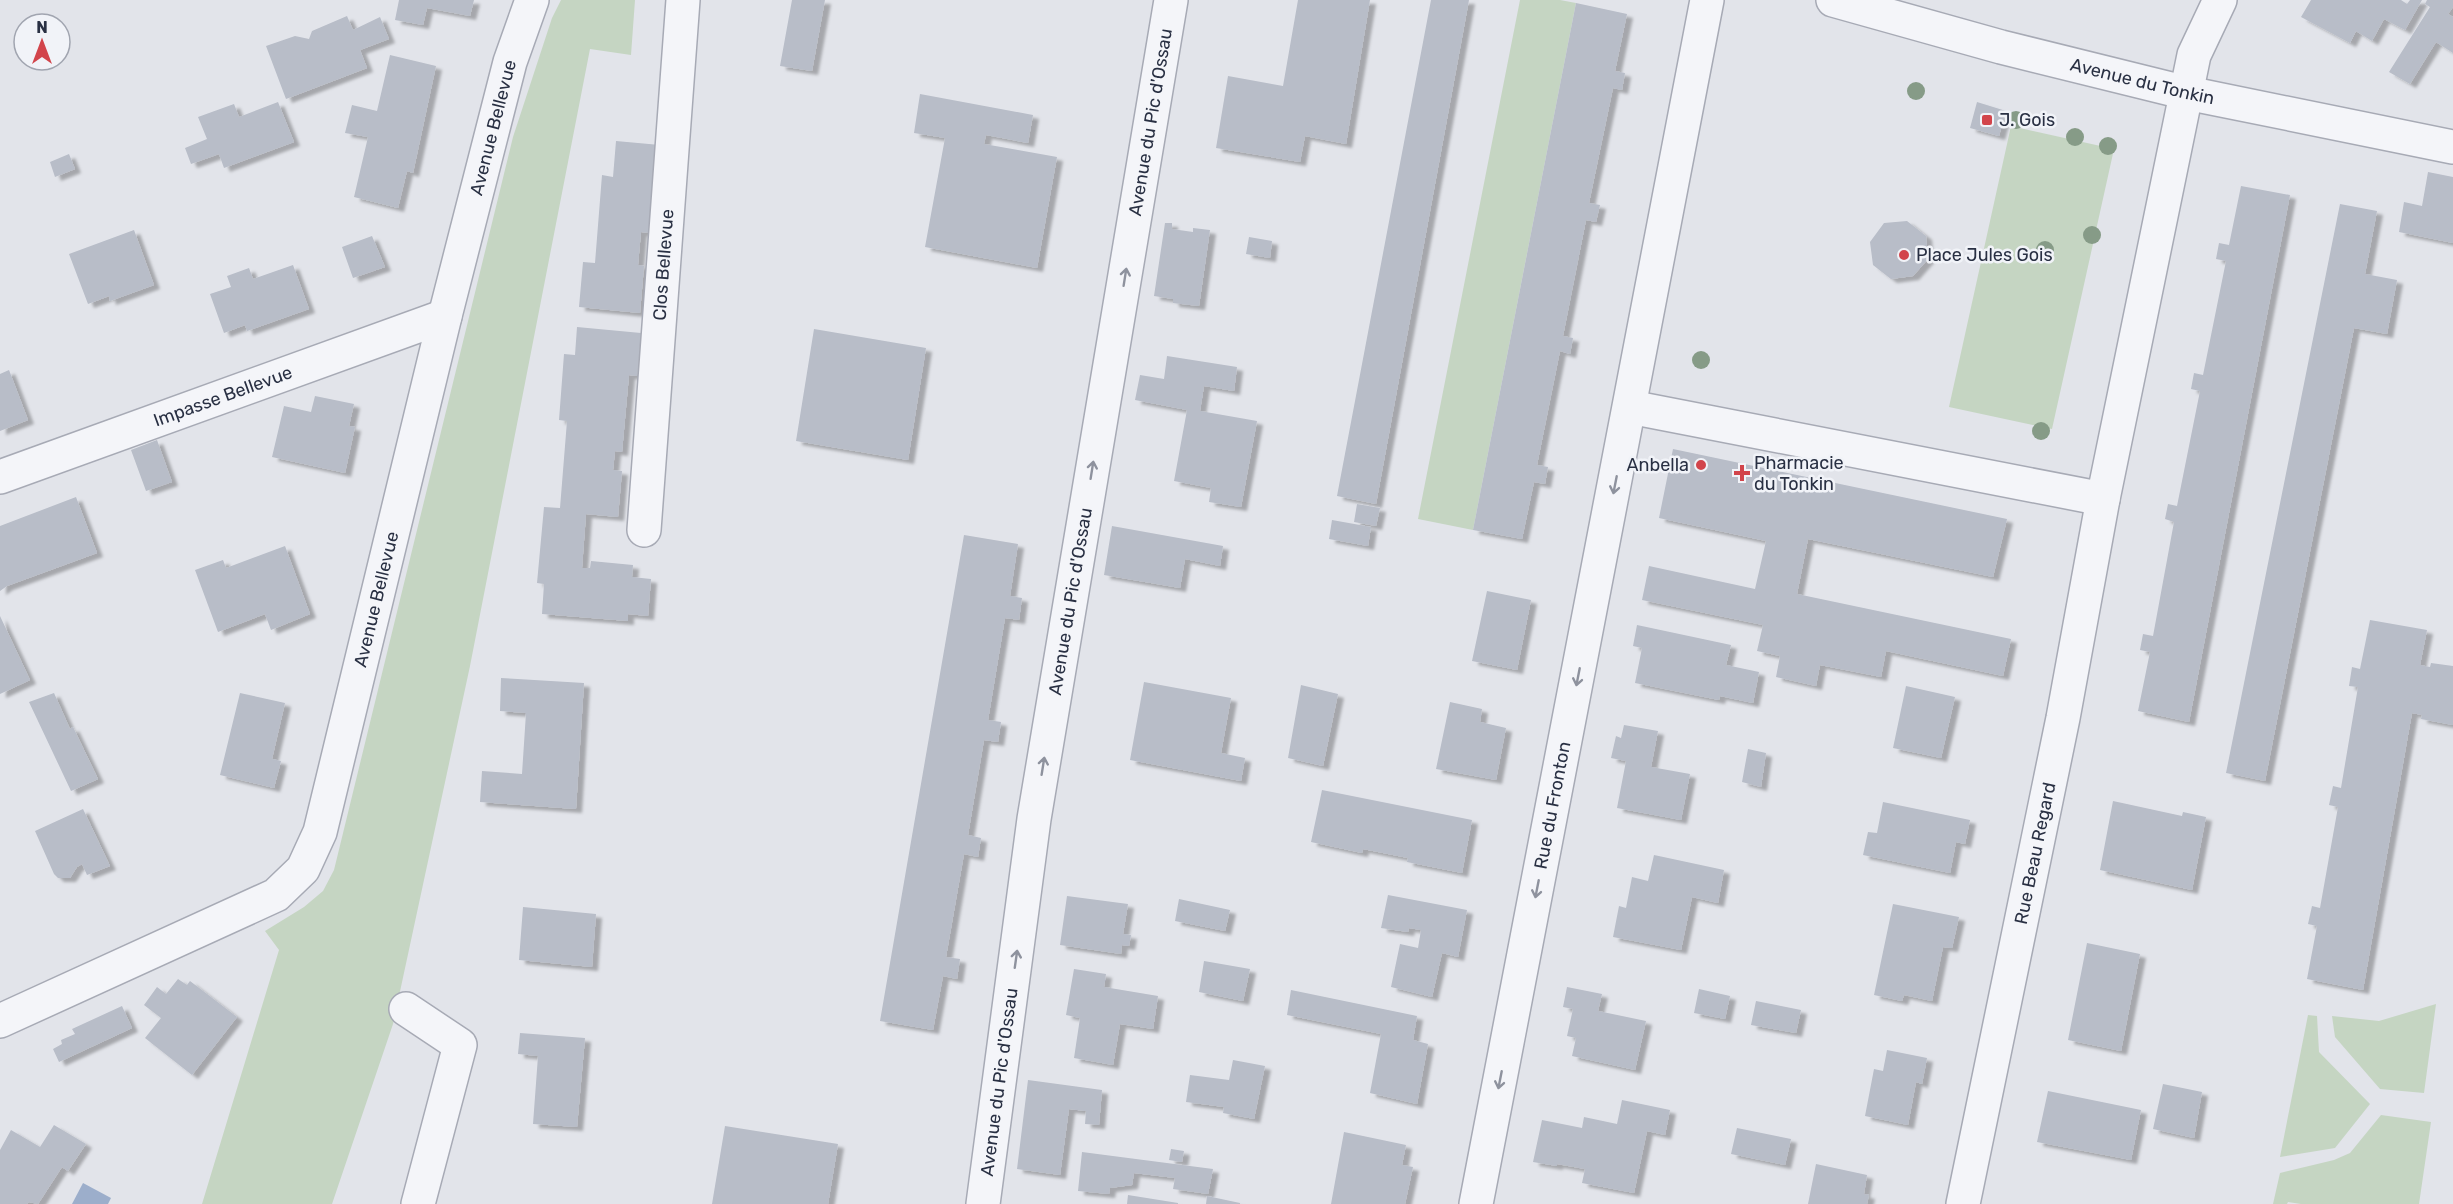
<svg xmlns="http://www.w3.org/2000/svg" width="2453" height="1204" viewBox="0 0 2453 1204" font-family="Rubik,sans-serif">
<style>
.green{fill:#c5d5c2}
.water{fill:#9caecb}
.building{fill:#b8bdc8;filter:url(#shadow)}
.lines{fill:none;stroke-linecap:round;stroke-linejoin:round}
.minor-casing{stroke:#a7aab5;stroke-width:36}
.minor{stroke:#f4f5f9;stroke-width:33}
.tree{fill:#869b87}
.oneway{stroke:#8e929e}
.poi-dot{fill:#d2444b;stroke:#f1f3f8;stroke-width:2}
.labels{text-anchor:middle;dominant-baseline:central;stroke-width:5;stroke-linejoin:round;paint-order:stroke}
.street-label{font-size:18px;fill:#293043;stroke:#f1f3f8}
.poi-label{font-size:18px;fill:#293043;stroke:#f1f3f8;text-anchor:start}
</style>
<defs>
<filter id="shadow"><feDropShadow dx="6" dy="4" stdDeviation="1.5" flood-color="#0004"/></filter>
</defs>
<rect width="100%" height="100%" fill="#e2e4ea"/>
<!-- green -->
<path class="green" d="M561,0H635L631,55L590,49L470,666L393,1024L332,1204H202L279,950L265,931L304,907L323,891L334,870L513,137L552,18Z
M1520,0H1560L1576,3L1473,530L1418,519Z
M2011,126L2114,149L2052,429L1949,407Z
M2436,1004L2424,1093L2380,1089L2335,1037L2332,1016L2379,1021Z
M2308,1015L2317,1016L2319,1052L2370,1104L2335,1148L2280,1157Z
M2381,1115L2431,1122L2419,1204H2301L2288,1202L2287,1204H2273L2280,1173L2334,1160L2350,1153Z"/>
<!-- water -->
<path class="water" d="M83,1183L111,1198L108,1204H72Z"/>
<!-- building -->
<path class="building" d="M399,0H474L470,16L427,8L423,25L395,20Z
M792,0H825L812,71L780,66Z
M1298,0H1370L1346,144L1305,136L1300,162L1216,148L1228,76L1283,86Z
M1431,0H1469L1376,504L1337,496Z
M2311,0H2401L2407,4L2410,0H2422L2405,30L2384,19L2372,41L2356,31L2350,43L2301,17Z
M2427,0H2453V7L2448,14L2453,17V53L2436,42L2410,84L2389,72L2430,7L2425,4Z
M1576,3L1627,14L1615,71L1625,73L1622,90L1613,88L1589,203L1600,205L1596,222L1586,220L1563,336L1573,338L1570,354L1560,351L1537,465L1548,467L1545,484L1534,482L1522,539L1473,530Z
M347,16L353,30L380,17L389,39L360,50L367,68L286,99L266,46L295,36L309,39L312,31Z
M390,55L436,66L413,173L407,171L398,208L354,197L368,137L345,133L352,105L377,111Z
M920,94L1033,115L1028,143L986,135L984,144L1057,157L1037,268L925,247L945,138L914,133Z
M278,102L294,142L224,168L219,154L191,164L185,148L207,139L198,117L234,104L239,117Z
M1977,102L2006,111L1999,136L1970,128Z
M616,141L660,145L652,233L641,232L638,265L644,266L640,313L579,307L583,262L595,263L602,175L613,177Z
M69,154L75,169L55,177L50,162Z
M2428,172L2453,177V243L2399,232L2404,202L2422,206Z
M2241,186L2290,195L2189,722L2138,711L2150,652L2140,650L2143,634L2153,636L2174,522L2165,519L2168,504L2177,506L2200,391L2191,389L2194,373L2203,375L2226,261L2216,259L2219,243L2229,245Z
M2340,204L2377,211L2365,274L2397,280L2387,334L2354,328L2265,781L2226,773Z
M1907,221L1926,236L1928,259L1913,276L1891,279L1873,265L1870,242L1884,223Z
M1165,223H1172V229L1193,232V228L1210,230L1199,306L1173,303V299L1154,296Z
M134,230L154,285L110,301L109,296L88,304L69,254Z
M372,236L385,267L353,278L342,247Z
M1249,237L1272,241L1270,258L1246,254Z
M293,265L309,309L247,331L245,325L224,333L210,294L231,287L227,276L249,268L253,279Z
M577,327L641,333L637,376L629,375L622,452L615,451L613,470L622,471L618,517L586,514L582,568H590L591,561L633,565L632,577L651,579L648,616L628,614V621L542,614L544,584L537,583L544,507L560,508L567,421L559,420L564,354L575,355Z
M814,329L926,348L908,460L796,441Z
M1167,356L1237,367L1234,391L1204,386L1200,411L1257,421L1241,507L1209,502L1211,488L1174,481L1187,410L1135,400L1140,375L1164,379Z
M9,370L28,420L0,431V374Z
M315,396L354,404L349,426L355,427L345,473L272,457L284,406L311,412Z
M157,440L172,482L146,491L131,450Z
M1673,449L2007,519L1993,577L1808,539L1797,594L2011,639L2003,676L1886,651L1881,677L1820,665L1816,686L1776,677L1780,656L1757,651L1763,625L1642,600L1649,566L1755,589L1766,541L1659,518Z
M76,497L97,553L7,586L0,591V526Z
M1357,504L1380,508L1376,526L1354,522Z
M1332,520L1371,527L1368,546L1329,539Z
M1112,526L1223,546L1220,566L1185,559L1180,588L1104,575Z
M964,535L1018,544L1010,596L1022,598L1019,620L1005,618L988,720L1001,722L998,742L984,740L968,835L981,838L978,857L964,854L946,957L960,959L957,979L943,976L933,1030L880,1021Z
M285,546L310,614L271,630L265,614L218,632L195,570L223,560L226,568Z
M1487,591L1531,600L1517,670L1472,661Z
M0,616L30,680L0,694Z
M2370,620L2427,630L2420,665L2430,667L2431,663L2453,666V725L2421,719L2422,715L2412,713L2363,990L2307,979L2317,926L2308,924L2312,906L2320,908L2338,807L2329,805L2333,786L2341,788L2358,687L2349,686L2352,667L2360,669Z
M1637,625L1731,645L1726,665L1759,672L1753,703L1720,696L1719,700L1635,683L1642,648L1633,646Z
M501,678L584,683L576,809L480,802L482,771L522,774L526,713L500,711Z
M1144,682L1231,698L1221,753L1245,758L1241,781L1130,760Z
M1301,685L1338,694L1323,766L1288,758Z
M1906,686L1955,697L1941,758L1893,748Z
M54,693L70,729L73,727L98,779L71,791L29,702Z
M240,693L285,703L272,759L281,761L274,788L220,775Z
M1450,702L1482,709L1480,722L1506,728L1496,780L1436,769Z
M1624,725L1658,731L1651,767L1690,774L1681,820L1617,808L1626,761L1611,758L1616,736L1621,738Z
M1748,749L1766,753L1761,787L1742,782Z
M1322,790L1472,820L1462,873L1407,862L1408,858L1363,849L1362,853L1311,842Z
M2113,801L2182,816L2183,812L2206,817L2192,890L2100,870Z
M1883,802L1970,820L1965,844L1956,842L1950,873L1863,855L1868,832L1877,833Z
M83,809L110,866L87,875L82,864L77,867L70,878H58L54,874L35,831Z
M1654,855L1724,870L1718,903L1692,897L1681,950L1613,937L1619,906L1626,908L1632,877L1648,881Z
M1388,895L1467,910L1458,957L1442,953L1432,997L1391,987L1400,944L1418,948L1421,930L1409,928L1408,932L1381,928Z
M1067,896L1128,904L1123,934L1131,935L1129,946L1122,945L1121,954L1060,945Z
M1179,899L1230,910L1225,931L1175,921Z
M1893,904L1959,917L1952,948L1943,947L1932,1001L1904,995L1902,1001L1874,995Z
M523,907L596,914L592,967L519,960Z
M2087,943L2140,954L2121,1051L2068,1040Z
M1204,961L1250,969L1243,1001L1199,992Z
M1074,969L1106,974L1104,987L1158,996L1153,1029L1120,1024L1113,1065L1074,1058L1080,1018L1066,1015Z
M178,979L187,985L190,981L237,1017L192,1075L145,1038L161,1018L144,1005L157,987L166,994Z
M1567,987L1602,994L1598,1011L1646,1021L1635,1070L1572,1056L1576,1038L1567,1036L1573,1009L1563,1007Z
M1699,989L1730,996L1725,1019L1694,1013Z
M1291,990L1417,1016L1413,1040L1428,1044L1417,1104L1370,1093L1381,1034L1287,1015Z
M1756,1001L1801,1010L1796,1033L1751,1025Z
M122,1006L132,1028L59,1062L53,1049L62,1044L61,1040L75,1034L72,1029Z
M520,1033L585,1038L577,1127L533,1124L538,1056L518,1054Z
M1887,1050L1927,1058L1922,1084L1916,1082L1908,1125L1865,1116L1874,1069L1883,1071Z
M1233,1060L1265,1066L1254,1119L1223,1113L1224,1107L1186,1102L1190,1075L1229,1080Z
M1028,1080L1102,1090L1099,1125L1085,1124L1086,1111L1069,1109L1060,1175L1017,1169Z
M2163,1084L2202,1092L2194,1138L2153,1129Z
M2048,1091L2141,1110L2131,1160L2037,1142Z
M1622,1100L1670,1110L1665,1135L1647,1131L1634,1193L1582,1183L1585,1169L1557,1164V1166L1533,1162L1542,1120L1582,1128L1584,1117L1617,1124Z
M54,1125L86,1144L68,1171L62,1167L38,1204L29,1202L27,1204H0V1150L11,1130L40,1147Z
M725,1126L838,1144L828,1204H712Z
M1737,1128L1791,1139L1785,1165L1731,1154Z
M1344,1132L1406,1145L1402,1165L1413,1167L1405,1204H1331Z
M1171,1149L1184,1151L1182,1162L1169,1160Z
M1082,1152L1213,1169L1208,1194L1173,1189L1175,1178L1134,1173L1132,1185L1110,1188L1109,1194L1078,1191Z
M1816,1164L1867,1175L1864,1194L1869,1195L1867,1204H1808Z
M1128,1195L1178,1203V1204H1127Z
M1207,1196L1240,1203V1204H1206Z"/>
<g class="lines">
<defs>
<g id="minor">
<path id="s1" d="M1833,0L2001,47L2187,93L2453,147"/>
<path d="M1630,407L2103,499"/>
<path id="s2" d="M0,477L445,316"/>
<path id="s3" d="M644,530L683,0"/>
<path d="M406,1009L460,1045L418,1204"/>
<path id="s4" d="M0,1021L276,895L303,869L320,832L445,316L510,62L532,0"/>
<path id="s5" d="M983,1204L1034,819L1171,0"/>
<path id="s6" d="M1476,1204L1707,0"/>
<path id="s7" d="M1963,1204L2063,718L2103,499L2194,55L2220,0"/>
</g>
</defs>
<!-- minor casing -->
<use href="#minor" class="minor-casing"/>
<!-- minor -->
<use href="#minor" class="minor"/>
</g>
<!-- trees -->
<g class="tree">
<circle cx="1916" cy="91" r="9"/>
<circle cx="2016" cy="120" r="9"/>
<circle cx="2075" cy="137" r="9"/>
<circle cx="2108" cy="146" r="9"/>
<circle cx="2092" cy="235" r="9"/>
<circle cx="2045" cy="250" r="9"/>
<circle cx="1701" cy="360" r="9"/>
<circle cx="2041" cy="431" r="9"/>
</g>
<!-- one-way arrows -->
<defs><path id="oneway-shaft" d="M-6 0H5M1.5-3L5.5 0L1.5 3" fill="none" stroke-width="1.6" stroke-linecap="round" stroke-linejoin="round" transform="scale(1.5)"/></defs>
<g class="oneway">
<use href="#oneway-shaft" transform="translate(1125 277) rotate(-81)"/>
<use href="#oneway-shaft" transform="translate(1092 470) rotate(-81)"/>
<use href="#oneway-shaft" transform="translate(1615 485) rotate(101)"/>
<use href="#oneway-shaft" transform="translate(1578 677) rotate(101)"/>
<use href="#oneway-shaft" transform="translate(1043 766) rotate(-81)"/>
<use href="#oneway-shaft" transform="translate(1537 889) rotate(101)"/>
<use href="#oneway-shaft" transform="translate(1016 959) rotate(-82)"/>
<use href="#oneway-shaft" transform="translate(1500 1080) rotate(101)"/>
</g>
<!-- markers -->
<g class="poi-dot">
<rect x="1981" y="114" width="12" height="12" rx="3"/>
<circle cx="1904" cy="255" r="6"/>
<circle cx="1701" cy="465" r="6"/>
<path d="M1739 464h6v6h6v6h-6v6h-6v-6h-6v-6h6z"/>
</g>
<g class="labels">
<!-- street labels -->
<g class="street-label">
<text stroke="none"><textPath href="#s1" startOffset="320">Avenue du Tonkin</textPath></text>
<text stroke="none"><textPath href="#s5" startOffset="1095">Avenue du Pic d'Ossau</textPath></text>
<text stroke="none"><textPath href="#s4" startOffset="1107">Avenue Bellevue</textPath></text>
<text stroke="none"><textPath href="#s3" startOffset="266">Clos Bellevue</textPath></text>
<text stroke="none"><textPath href="#s2" startOffset="237">Impasse Bellevue</textPath></text>
<text stroke="none"><textPath href="#s4" startOffset="621">Avenue Bellevue</textPath></text>
<text stroke="none"><textPath href="#s5" startOffset="609">Avenue du Pic d'Ossau</textPath></text>
<text stroke="none"><textPath href="#s6" startOffset="406">Rue du Fronton</textPath></text>
<text stroke="none"><textPath href="#s7" startOffset="358">Rue Beau Regard</textPath></text>
<text stroke="none"><textPath href="#s5" startOffset="123">Avenue du Pic d'Ossau</textPath></text>
</g>
<!-- poi labels -->
<g class="poi-label">
<text x="1999" y="120">J. Gois</text>
<text x="1916" y="255">Place Jules Gois</text>
<text x="1754" y="463">Pharmacie<tspan x="1754" dy="21">du Tonkin</tspan></text>
<text x="1689" y="465" text-anchor="end">Anbella</text>
</g>
</g>
<!-- north arrow -->
<g transform="translate(42 42)"><circle r="28" fill="#f1f3f8" stroke="#a1a5b0" stroke-width="1.5"/>
<path d="M0-4.5L10 22L0 15L-10 22Z" fill="#d2444b"/>
<text y="-9" font-size="16" font-weight="bold" text-anchor="middle" fill="#293043">N</text>
</g>
</svg>
